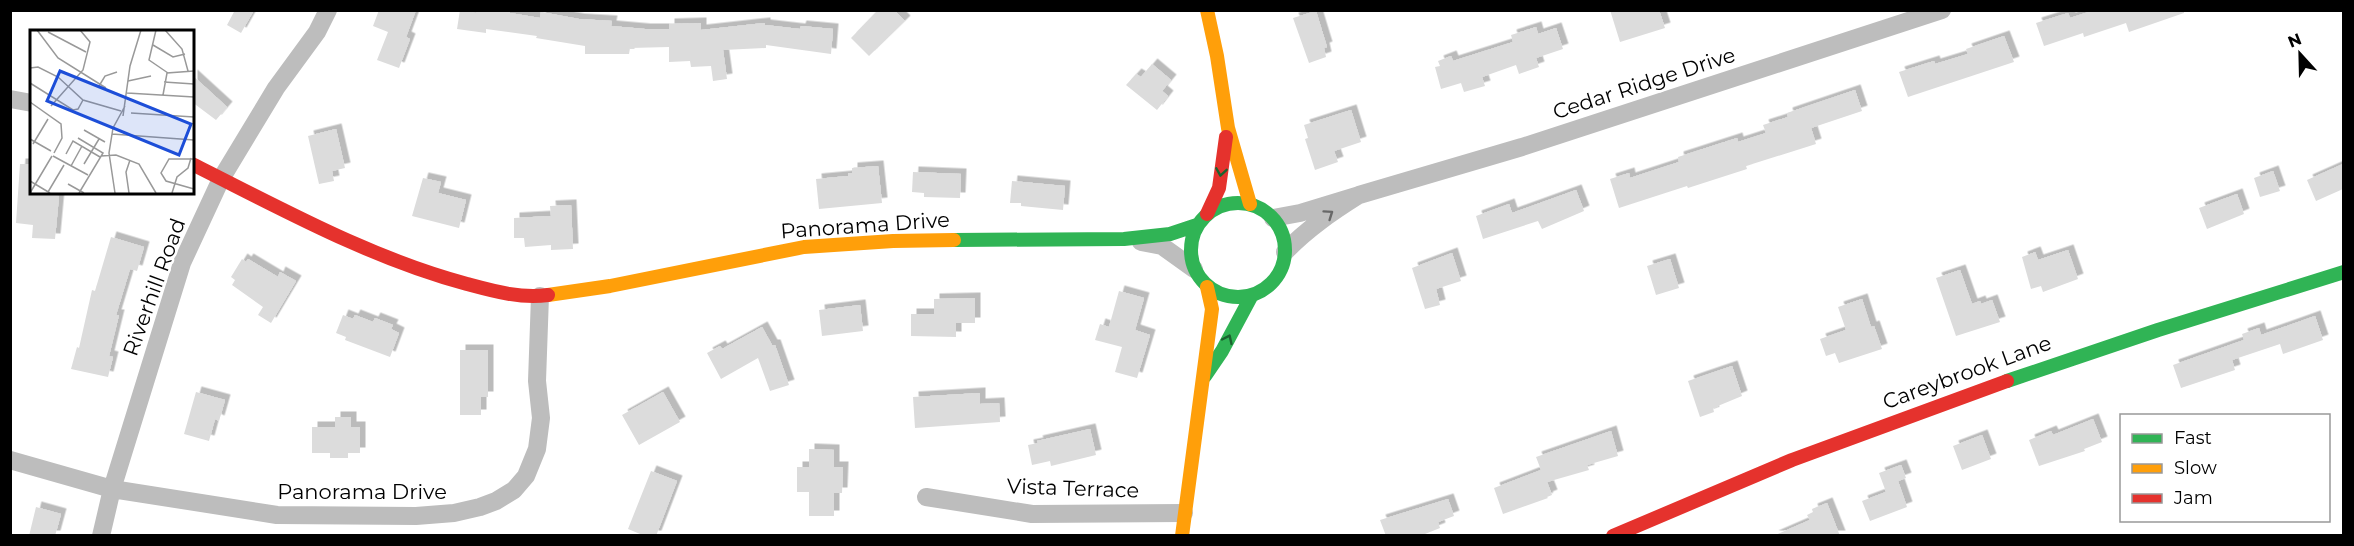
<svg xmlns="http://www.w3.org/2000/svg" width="2354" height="546" viewBox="0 0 2354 546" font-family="Montserrat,sans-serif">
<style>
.building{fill:#dcdcdc;filter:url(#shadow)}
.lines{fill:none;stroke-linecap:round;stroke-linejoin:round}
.street{stroke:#bdbdbd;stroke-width:18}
.fast{stroke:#30b455;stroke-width:14}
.slow{stroke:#ff9f0a;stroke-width:14}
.jam{stroke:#e5322d;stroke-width:14}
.oneway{stroke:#1a632f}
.oneway2{stroke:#686868}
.labels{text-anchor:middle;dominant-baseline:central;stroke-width:5;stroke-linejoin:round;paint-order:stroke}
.street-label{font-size:21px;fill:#000;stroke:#fff}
.inset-road{fill:none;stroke:#999;stroke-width:1.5}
.view{fill:#1d4ed8;fill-opacity:0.15;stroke:#1d4ed8;stroke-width:3}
.inset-edge{fill:none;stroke:#000;stroke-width:3}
</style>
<defs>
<filter id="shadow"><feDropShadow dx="5.5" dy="-5.5" stdDeviation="0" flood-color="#0004"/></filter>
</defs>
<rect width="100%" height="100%" fill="#fff"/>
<!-- building -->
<path class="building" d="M235,10H254L241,33L227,25Z
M379,10H416L406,37L410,39L399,68L377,60L388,32L373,26Z
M460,10L476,13L477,10H510V13L540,18L541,12L579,19L612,21L611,26L645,29H669V24L701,23V30L765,23V25L800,29L801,26L833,29L831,54L766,45V48L723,50L727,79L713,81L711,66L691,67L690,61L669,62V47L630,48L629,54H585V46L536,38L537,36L486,29V33L457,29Z
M878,10H894L905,21L869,56L851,38Z
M1610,10H1659L1665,28L1620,42Z
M2095,10H2184V13L2129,32L2126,23L2084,37L2083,33L2044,46L2036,23L2068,13L2070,18Z
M1316,11L1327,47L1324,48L1326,57L1309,63L1293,18Z
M1536,27L1538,34L1556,28L1563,49L1536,58L1539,67L1519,74L1516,65L1482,77L1485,86L1464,92L1461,83L1441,89L1435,67L1440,66L1438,61L1451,56L1453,61L1513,42L1511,35Z
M2004,36L2014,62L1908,97L1899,72L1934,61L1935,64L1968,54L1966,49Z
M1152,64L1171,80L1162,91L1168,96L1157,110L1126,85L1136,74L1141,77Z
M192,75L227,107L216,120L192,102Z
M1855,90L1862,111L1811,128L1816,144L1746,166L1747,169L1688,188L1687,186L1619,208L1610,179L1629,173L1630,178L1679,162L1678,157L1737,138L1738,142L1766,133L1763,125L1788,117L1787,113Z
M1351,110L1361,142L1334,151L1338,162L1315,170L1305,139L1308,138L1304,125Z
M336,129L345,168L332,171L334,181L319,184L308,136Z
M20,164H32V192H36V194L59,196L55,239L32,238L33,225L16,223Z
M2343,164V189L2316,201L2307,180Z
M878,166L882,203L819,209L816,179L848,176V173H852V168Z
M2273,171L2280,191L2260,197L2254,178Z
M913,172L961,174L960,198L924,197V193L912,192Z
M423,178L441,182L438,193L466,200L459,228L412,216Z
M1012,181L1065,186L1063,210L1021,206V203H1010Z
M1576,190L1584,211L1542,229L1538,221L1483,239L1476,216L1509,204L1512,213Z
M2237,194L2244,214L2207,229L2199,208Z
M571,205L573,249L551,250V245L525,247L524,238H514V218L551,216L550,206Z
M111,237L144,247L137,271L130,269L116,315H119L109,356L113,357L108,377L71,369L77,347L79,348L92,290L95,291Z
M2068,250L2078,279L2043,292L2041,286L2031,289L2022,257L2035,252L2038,260Z
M1452,253L1461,281L1436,289L1440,305L1425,309L1412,268Z
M242,259L246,262L248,259L278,277L280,272L296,281L271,323L258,315L263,307L232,285L235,280L231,277Z
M1670,259L1679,288L1656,295L1647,266Z
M1960,270L1972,304L1980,301L1981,304L1992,300L2000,322L1956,336L1936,278Z
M1119,291L1144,298L1135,330L1150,335L1137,378L1115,372L1122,347L1095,340L1100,324L1109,327Z
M975,298V323H956V337L911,336V314H934V299Z
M1862,299L1871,327L1874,326L1882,349L1839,363L1835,353L1826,356L1820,339L1846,330L1838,307Z
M860,305L863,331L822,336L819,310Z
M343,315L353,319L355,315L373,322L375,318L393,325L391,329L399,333L390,357L345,340L346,337L336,333Z
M2315,316L2323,340L2283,354L2280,344L2232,360L2235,370L2181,388L2173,365L2244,340L2242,334L2259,328L2261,335Z
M762,327L772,345H775L789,385L770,391L758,358L721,379L707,353L720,346L722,349Z
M460,350H488V397H481V415H460Z
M1732,366L1742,396L1713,408L1714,412L1700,417L1688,381Z
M196,392L225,400L219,421L215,419L209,441L184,434Z
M663,392L680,422L639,445L622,415Z
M980,393V404L999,403L1000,422L915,428L913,397Z
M335,417H351V427H360V453H348V458H330V453H312V427H335Z
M2093,419L2102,442L2084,449L2085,451L2039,466L2029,440L2051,431L2053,435Z
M1090,429L1096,455L1051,466L1050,461L1032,465L1028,445L1038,443L1037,441Z
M1611,431L1618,456L1587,465L1589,470L1547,482L1552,495L1547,497L1548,498L1503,514L1494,488L1541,470L1536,457Z
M1982,435L1991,459L1962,470L1953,446Z
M809,449L834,450V467H843L842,493H834V516H809V492H797V467H809Z
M1901,465L1906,478L1898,481L1907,507L1870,521L1862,501L1886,492L1879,473Z
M651,471L677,481L656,536H645L628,529Z
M1448,499L1454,516L1438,522L1440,528L1420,536H1386L1380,520Z
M1827,503L1840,536H1773L1810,520L1807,515L1813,512L1812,509Z
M36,507L61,514L55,536H29Z"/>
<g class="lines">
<!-- street -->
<path class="street" d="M10,99L32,103
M1359,195L1522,147L1942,10
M1273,218L1300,213L1359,195C1332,212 1307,229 1285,252
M1141,242L1162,246L1194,269
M10,460L112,489L277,515L416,516L454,513L480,507L496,501L514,490L526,476L537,449L541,418L537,381L540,296
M926,497L1032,514L1184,513
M101,536L112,489L182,263L221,179L276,88L317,32L328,10"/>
<!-- fast -->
<path class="fast" d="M1191 250a47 47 0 1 1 94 0a47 47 0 1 1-94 0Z
M954,240L1124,239L1170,234L1197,225
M1205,376L1222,351L1252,295
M2007,381L2158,330L2344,272"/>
<!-- slow -->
<path class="slow" d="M1207,10L1217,56L1228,128L1250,204
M548,295L610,286L804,247L893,241L954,240
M1182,536L1212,309L1207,287"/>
<!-- jam -->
<path class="jam" d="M192,164C282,209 370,258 467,284C493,291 521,299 548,295
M1207,214L1219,188L1226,137
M1613,536L1792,460L2007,381"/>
</g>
<!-- one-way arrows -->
<defs><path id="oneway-chevron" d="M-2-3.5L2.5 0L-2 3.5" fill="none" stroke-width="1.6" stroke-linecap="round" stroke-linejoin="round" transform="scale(1.5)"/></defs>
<g class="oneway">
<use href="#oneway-chevron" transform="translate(1221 172) rotate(99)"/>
<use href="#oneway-chevron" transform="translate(1228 339) rotate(-65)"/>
</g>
<use class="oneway2" href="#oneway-chevron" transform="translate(1329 214) rotate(-35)"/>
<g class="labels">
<!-- street labels -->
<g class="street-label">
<text transform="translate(1644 83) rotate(-18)">Cedar Ridge Drive</text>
<text transform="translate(865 225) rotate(-4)">Panorama Drive</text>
<text transform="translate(154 287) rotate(-70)">Riverhill Road</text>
<text transform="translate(1967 372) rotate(-20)">Careybrook Lane</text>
<text transform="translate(1073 488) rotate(2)">Vista Terrace</text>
<text x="362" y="491">Panorama Drive</text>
</g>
</g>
<!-- overview -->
<g transform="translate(30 30)">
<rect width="164" height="164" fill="#fff"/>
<path class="inset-road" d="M7,0L28,28L76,58M126,0L119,30L138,43M135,0L152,19L158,41M18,2L56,22M123,15L143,27L155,24M0,38L8,37L28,47L53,70L91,81M98,51L121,46M134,52L164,54M0,53L43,80L48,79L53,70M69,56L75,46L87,42M97,63L164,67M133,65L137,43L164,41M0,72L31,94L32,108L24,123M21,76L53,40L60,12L50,0M101,83L164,87M93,86L100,36L111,0M54,100L75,112M82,104L164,110M48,108L73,123L49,163M0,109L21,121M3,114L18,89M36,124L43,111L70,127M23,126L58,145M71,126L86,125L109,134L126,163M164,129H139L131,143L136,151L164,159M54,134L69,109M41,136L52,116M0,151L20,163M38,154L54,163M18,162L34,135M0,163L22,126M85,163L79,123L83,98L95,76M99,163L96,142L100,130M142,163L147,147L158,138L161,128"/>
<path class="view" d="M30,41L161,94L149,125L17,71Z"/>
<rect width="164" height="164" class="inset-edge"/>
</g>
<!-- border -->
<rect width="2354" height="546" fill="none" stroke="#000000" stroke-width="24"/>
<!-- legend -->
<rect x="2120" y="414" width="210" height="108" fill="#ffffff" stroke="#999999" stroke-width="1.5"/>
<rect x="2132" y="434" width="30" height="9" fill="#30b455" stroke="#999999" stroke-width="1.5"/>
<text x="2174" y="444" font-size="18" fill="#000000">Fast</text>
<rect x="2132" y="464" width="30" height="9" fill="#ff9f0a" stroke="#999999" stroke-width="1.5"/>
<text x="2174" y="474" font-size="18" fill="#000000">Slow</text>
<rect x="2132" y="494" width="30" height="9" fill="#e5322d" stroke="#999999" stroke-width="1.5"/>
<text x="2174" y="504" font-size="18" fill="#000000">Jam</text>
<!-- north arrow -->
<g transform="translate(2300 54) rotate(338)" stroke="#ffffff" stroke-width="4.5" paint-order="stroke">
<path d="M0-4.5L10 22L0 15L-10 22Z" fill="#000000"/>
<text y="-9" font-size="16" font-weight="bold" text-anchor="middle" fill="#000000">N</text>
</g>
</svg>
